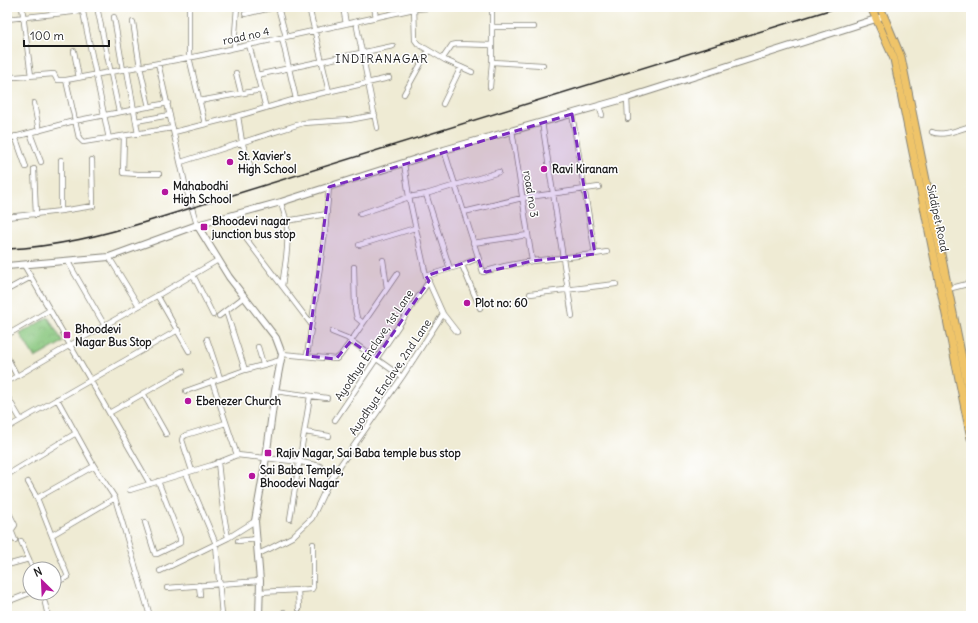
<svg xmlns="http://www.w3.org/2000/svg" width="978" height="623" viewBox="0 0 978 623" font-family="Delius,sans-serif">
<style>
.park{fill:url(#park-crowns);stroke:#52714c}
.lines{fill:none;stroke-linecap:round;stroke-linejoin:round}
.minor-casing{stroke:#868478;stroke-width:6}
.tertiary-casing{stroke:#868478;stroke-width:8}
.primary-casing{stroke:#868478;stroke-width:9}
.minor{stroke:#fff;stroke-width:4.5}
.tertiary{stroke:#fff;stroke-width:6}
.primary{stroke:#efc469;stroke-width:7}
.rail{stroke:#1c1c1c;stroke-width:1.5}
.marked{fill:#7b2cbf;fill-opacity:0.2;stroke:#7b2cbf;stroke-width:3;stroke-dasharray:8 5;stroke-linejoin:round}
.poi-dot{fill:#b5179e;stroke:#fff;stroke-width:1.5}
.labels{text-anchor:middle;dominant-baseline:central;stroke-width:3;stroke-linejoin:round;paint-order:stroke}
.street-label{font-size:11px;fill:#1c1c1c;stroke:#fff}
.poi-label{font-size:11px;font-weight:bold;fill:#1c1c1c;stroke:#fff;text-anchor:start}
.neighbourhood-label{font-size:12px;letter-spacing:1px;fill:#1c1c1c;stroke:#fff}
</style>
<defs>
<pattern id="park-crowns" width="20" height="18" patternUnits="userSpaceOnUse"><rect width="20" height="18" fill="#87c67d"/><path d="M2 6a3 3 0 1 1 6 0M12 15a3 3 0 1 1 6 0" fill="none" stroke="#74aa6b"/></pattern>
</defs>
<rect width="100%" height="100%" fill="#fff"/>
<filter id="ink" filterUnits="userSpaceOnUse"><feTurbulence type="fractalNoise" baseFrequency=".025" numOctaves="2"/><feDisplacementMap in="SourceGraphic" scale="8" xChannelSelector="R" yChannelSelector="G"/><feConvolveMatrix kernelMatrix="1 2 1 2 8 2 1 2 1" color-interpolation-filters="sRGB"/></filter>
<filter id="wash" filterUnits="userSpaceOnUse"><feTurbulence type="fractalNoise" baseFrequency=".012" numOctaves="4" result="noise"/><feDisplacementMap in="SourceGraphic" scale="16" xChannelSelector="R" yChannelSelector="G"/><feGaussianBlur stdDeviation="0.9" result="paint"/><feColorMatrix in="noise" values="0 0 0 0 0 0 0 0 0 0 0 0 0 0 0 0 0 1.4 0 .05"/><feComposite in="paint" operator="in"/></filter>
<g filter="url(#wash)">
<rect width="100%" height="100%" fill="#efebd4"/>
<!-- park -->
<path class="park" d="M48,317L63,342L35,358L20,334Z"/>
</g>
<g filter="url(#ink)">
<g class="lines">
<defs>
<path id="minor" d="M22,7L31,76
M82,7L109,139
M97,7L119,112
M189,7V57L205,124
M278,7L286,37
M309,7L329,92
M343,7L346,24
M374,7L376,17
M414,7L415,40L418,44L445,60L472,72
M150,8V7
M245,14L275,7
M114,17L123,70
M7,19L82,11
M133,22L140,67L149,107
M356,22L377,128
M492,27H534
M282,38L296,99
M249,45L266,108
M234,47L237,7
M74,51L79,78
M443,58L452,45L457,44L492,45
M492,62L543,65
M158,63L186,188L197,225
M127,70L138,134
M236,73L241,93
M257,75L393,46
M7,76L15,77L54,74L57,80H66L198,56L414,9L443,7L492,8
M66,80L79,138L83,142L173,128
M490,87L492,62V7
M404,94L428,51
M627,98L628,119
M199,101L261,90
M34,103L39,131
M443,104L461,67
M599,106L602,115
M572,114L595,254
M238,116L242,142L250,165
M136,121L170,115
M542,122L572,316
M512,130L532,261
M174,132L238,116L296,99L389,78
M932,132C942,137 960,129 971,126
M30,133L41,162
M15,136L26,167
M124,136L123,173L138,174H159
M7,139L74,121L168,103
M444,150L483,272L505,266L532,261L595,254L607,252
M61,160V211
M181,162L303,123L349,120L375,115
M404,163L409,197L426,276L443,314L457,332
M34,169L36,215
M426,194L450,269
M281,202C282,208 285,214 286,220C290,241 285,265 282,286
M464,212L522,198L599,187
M360,214L409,197L426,194L499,172
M7,217L61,211L93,206L92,160
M286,221L327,214
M247,240L311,324
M473,243L528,235
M359,245L415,228
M109,257L139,306
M383,260L387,288
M68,262L105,326
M24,265L150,484
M462,265L480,308
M354,267L355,309L357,318L363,323
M193,275L213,315
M426,276L462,265L478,258
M948,289L971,283
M7,290L31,277
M530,294L616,284
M157,295L189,351
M226,311L245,370
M219,316L244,297
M332,332L347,338L402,377
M7,335L50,310
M207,339L220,378
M258,347L263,364
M282,354L336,359L340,356L351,341L397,274
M307,356L325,232L329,187
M7,357L17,376
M212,381L237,455
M7,382C77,340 148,302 218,260
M186,391L245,370L281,360
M275,391L327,398
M143,393L166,434
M7,396L21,420
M109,413L183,371
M335,420L429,281
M7,428L178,330
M305,432L329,436
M218,462L223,510L228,538
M192,471L182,440L183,437L186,435L226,423
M186,473L216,544L222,616
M7,475L76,433
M28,482L37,498L68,577L54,583
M130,490L212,465L237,455L301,462L320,466
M37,498L94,466
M115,498L150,616
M7,509L15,525L13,528L7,531
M290,519L310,396
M145,522L155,554H157L180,543V538L158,481
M11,530L15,540
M52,535L115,498L94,466L57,399
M21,541L33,569
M238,541L257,539
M258,554L269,549L292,537L312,518L328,484L341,464L402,377L443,314
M7,565L29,559
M160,571L228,538L255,521
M199,585L200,595
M167,588L260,581
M298,590L312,589L313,587V544
M260,592L298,590L299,609
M7,602L30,593
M45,603L48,616
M283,616L284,612"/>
<path id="tertiary" d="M197,225L229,277L276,338L282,354L275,391L266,458L255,521L260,581L259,616
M7,266L109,257L197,225L281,202L444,150L627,98L879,18"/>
<path id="primary" d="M871,7L894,59L971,438
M880,7L901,57L971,402"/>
</defs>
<!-- minor casing -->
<use href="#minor" class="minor-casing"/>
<!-- tertiary casing -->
<use href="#tertiary" class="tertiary-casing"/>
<!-- primary casing -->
<use href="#primary" class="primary-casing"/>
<!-- minor -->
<use href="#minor" class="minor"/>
<!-- tertiary -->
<use href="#tertiary" class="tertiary"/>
<!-- primary -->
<use href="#primary" class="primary"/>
<!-- rail -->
<path class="rail" d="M7,249C56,247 103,235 149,221L839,7"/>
</g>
</g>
<!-- marked area -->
<path class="marked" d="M572,114L595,254L532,261L486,272L482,270L478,258L426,276L429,281L376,358L351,341L336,359L307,356L329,187Z"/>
<!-- markers -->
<g class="poi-dot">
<circle cx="230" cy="162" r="4"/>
<circle cx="544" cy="169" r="4"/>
<circle cx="165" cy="192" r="4"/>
<rect x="200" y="223" width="8" height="8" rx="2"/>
<circle cx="467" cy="303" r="4"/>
<rect x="63" y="331" width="8" height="8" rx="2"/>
<circle cx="188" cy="401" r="4"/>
<rect x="264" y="449" width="8" height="8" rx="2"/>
<circle cx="252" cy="476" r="4"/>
</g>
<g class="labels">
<!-- street labels -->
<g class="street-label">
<text transform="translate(246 36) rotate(-12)">road no 4</text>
<text transform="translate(531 194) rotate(81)">road no 3</text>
<text transform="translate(938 218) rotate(78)">Siddipet Road</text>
<text transform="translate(374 345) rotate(-56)">Ayodhya Enclave, 1st Lane</text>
<text transform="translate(390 377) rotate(-56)">Ayodhya Enclave, 2nd Lane</text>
</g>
<!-- poi labels -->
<g class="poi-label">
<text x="238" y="156">St. Xavier's<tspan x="238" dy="13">High School</tspan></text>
<text x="552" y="169">Ravi Kiranam</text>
<text x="173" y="186">Mahabodhi<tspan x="173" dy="13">High School</tspan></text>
<text x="212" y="221">Bhoodevi nagar<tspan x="212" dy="13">junction bus stop</tspan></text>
<text x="475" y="303">Plot no: 60</text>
<text x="75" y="329">Bhoodevi<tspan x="75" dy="13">Nagar Bus Stop</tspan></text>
<text x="196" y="401">Ebenezer Church</text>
<text x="276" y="453">Rajiv Nagar, Sai Baba temple bus stop</text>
<text x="260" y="470">Sai Baba Temple,<tspan x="260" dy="13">Bhoodevi Nagar</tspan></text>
</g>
<!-- neighbourhood labels -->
<g class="neighbourhood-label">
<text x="382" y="58">INDIRANAGAR</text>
</g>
</g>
<!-- margin -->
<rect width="978" height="623" fill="none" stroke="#fff" stroke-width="24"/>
<!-- north arrow -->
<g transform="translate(42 581) rotate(336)"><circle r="19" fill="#ffffff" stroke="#a4a4a4"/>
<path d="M0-3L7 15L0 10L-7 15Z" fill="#b5179e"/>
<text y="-6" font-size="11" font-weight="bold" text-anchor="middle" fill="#1c1c1c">N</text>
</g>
<!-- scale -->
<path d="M24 40v6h85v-6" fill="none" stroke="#1c1c1c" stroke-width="2"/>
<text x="30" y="40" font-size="12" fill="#1c1c1c" stroke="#ffffff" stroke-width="3" paint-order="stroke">100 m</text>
</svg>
